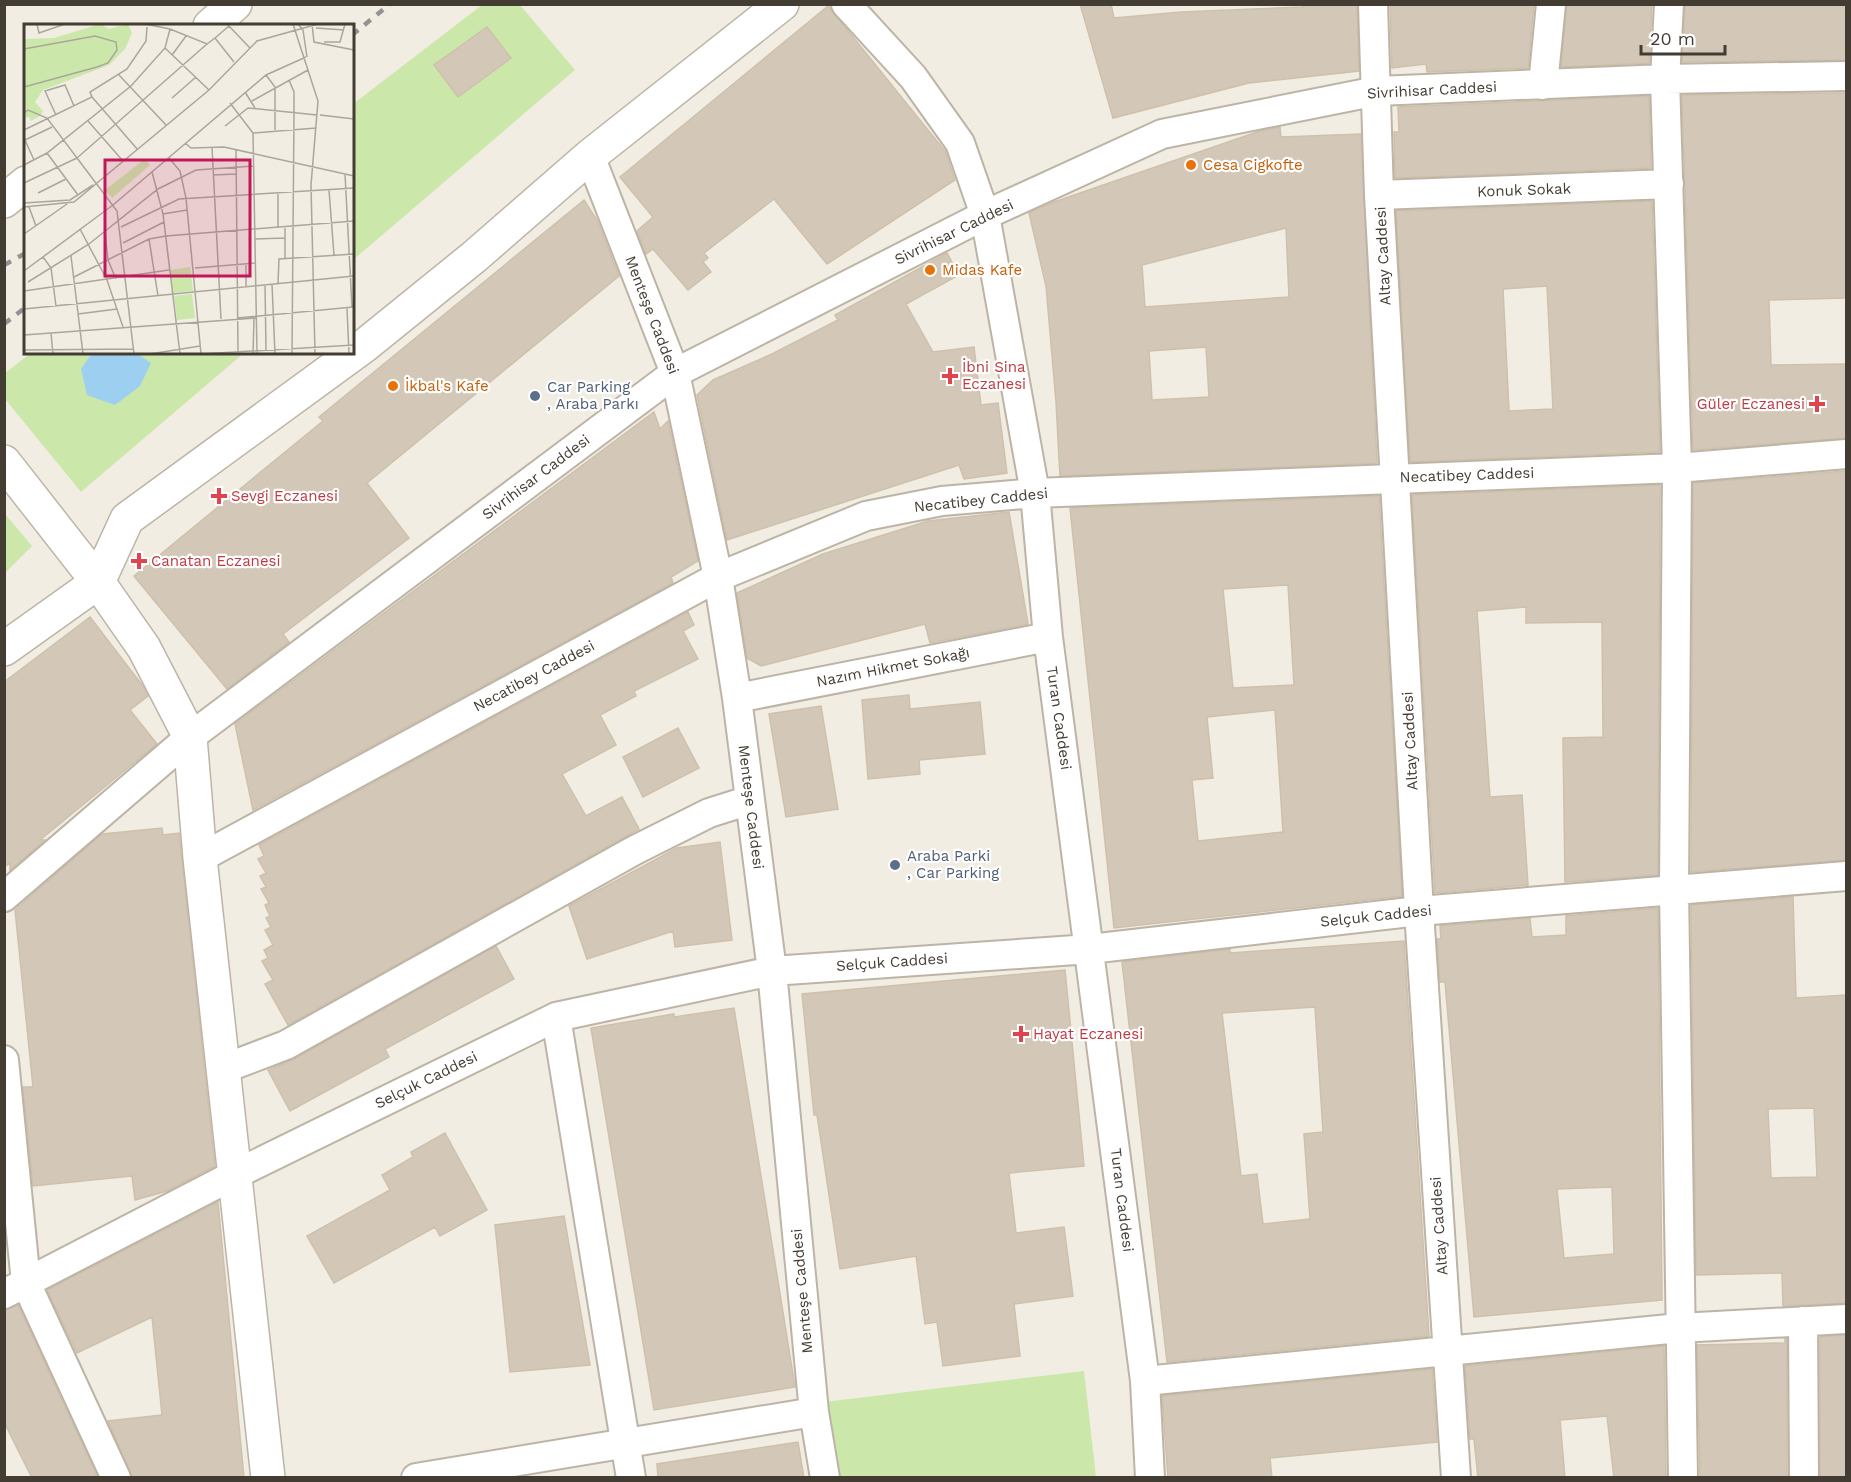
<svg xmlns="http://www.w3.org/2000/svg" width="1851" height="1482" viewBox="0 0 1851 1482" font-family="'Work Sans',sans-serif">
<style>
.green{fill:#cce7aa}
.water{fill:#9dcff0}
.building{fill:#d3c8b8;stroke:#cec0ab;stroke-width:1.5;fill-rule:evenodd}
.lines{fill:none;stroke-linecap:round;stroke-linejoin:round}
.minor-casing{stroke:#bdb4a5;stroke-width:32}
.tertiary-casing{stroke:#bdb4a5;stroke-width:36}
.minor{stroke:#fff;stroke-width:28}
.tertiary{stroke:#fff;stroke-width:33}
.rail{stroke:#939393;stroke-width:4.5;stroke-dasharray:8 8;stroke-linecap:butt}
.food-dot{fill:#e8710a;stroke:#fff;stroke-width:2}
.health-dot{fill:#e0444e;stroke:#fff;stroke-width:2}
.service-dot{fill:#5c6f8a;stroke:#fff;stroke-width:2}
.labels{text-anchor:middle;dominant-baseline:central;stroke-width:4.5;stroke-linejoin:round;paint-order:stroke}
.street-label{font-size:15px;fill:#433c33;stroke:#fff}
.food-label{font-size:15px;fill:#c56008;stroke:#fff;text-anchor:start}
.health-label{font-size:15px;fill:#be3a42;stroke:#fff;text-anchor:start}
.service-label{font-size:15px;fill:#4e5e75;stroke:#fff;text-anchor:start}
.inset-road{fill:none;stroke:#aba69c;stroke-width:1.5}
.view{fill:#c2185b;fill-opacity:0.15;stroke:#c2185b;stroke-width:3}
.inset-edge{fill:none;stroke:#433c33;stroke-width:3}
</style>
<rect width="100%" height="100%" fill="#f1ede2"/>
<!-- green -->
<path class="green" d="M482,5H520L575,70L353,260V104Z
M31,353H244L81,492L5,399V373Z
M5,514L32,546L5,573H4Z
M1084,1371L1096,1477H835L824,1402Z"/>
<!-- water -->
<path class="water" d="M92,353H136L151,363L140,386L115,405L87,395L81,369Z"/>
<!-- building -->
<path class="building" d="M1080,4H1111L1114,18L1181,12L1303,7V4H1357L1359,71L1249,83L1113,118Z
M1390,4H1534L1528,68L1427,72L1426,64L1392,68Z
M1567,4H1652L1649,63L1561,67Z
M1685,4H1846V60L1682,62Z
M828,6L945,151L955,180L827,264L774,199L704,253L708,258L703,262L711,272L688,290L653,249L646,254L637,231L653,217L620,177Z
M487,27L511,58L458,97L434,65Z
M1846,93V298L1769,300L1771,365L1846,364V438L1693,450L1682,95Z
M1649,96L1651,168L1395,178L1394,132H1399L1398,107Z
M1280,127L1281,137L1361,134L1377,463L1060,476L1056,402L1046,286L1029,213L1054,202L1257,132ZM1286,228L1289,297L1145,307L1142,265ZM1206,347L1209,397L1152,400L1149,351Z
M584,200L597,220L619,276L367,483L409,538L283,634L289,642L227,689L134,576L323,421L319,417Z
M1652,201L1660,452L1410,462L1396,211ZM1547,286L1553,409L1509,411L1503,289Z
M947,253L959,275L906,304L933,352L974,347L981,405L998,403L1007,473L964,479L959,465L727,540L697,395L713,380L772,354L838,320L835,315Z
M654,412L660,429L668,421L698,561L671,577L673,583L253,810L235,724Z
M1846,471V860L1691,872L1693,483Z
M1660,485L1658,875L1565,882L1563,738L1603,737L1602,622L1526,623V607L1477,611L1490,797L1522,795L1528,885L1435,893L1412,495Z
M1379,496L1402,896L1114,928L1070,508ZM1288,585L1294,685L1233,688L1223,589ZM1275,710L1283,832L1198,841L1192,780L1213,778L1207,717Z
M1009,512L1028,624L930,643L925,624L761,666L747,658L737,593L823,554L928,521Z
M688,612L694,625L683,631L698,659L634,691L636,696L600,715L616,745L562,774L586,816L622,797L639,829L288,1025L265,984L273,980L262,961L268,958L264,950L273,945L265,930L271,927L266,918L270,916L265,905L269,903L261,889L266,887L260,876L266,873L258,859L264,856L259,845Z
M90,617L142,685L148,696L130,710L157,744L40,840H45L10,870V863L4,867V682Z
M909,695L910,709L980,702L985,754L919,760L920,774L868,779L862,700Z
M821,706L838,809L786,817L769,714Z
M678,728L699,768L643,797L623,757Z
M162,828L163,835L179,833L215,1166L167,1191L135,1200L132,1176L33,1186L23,1087H33L15,910L102,834Z
M720,842L732,940L675,947L673,931L587,959L569,906L677,848Z
M1793,897L1796,998L1846,995V1303L1783,1306L1782,1273L1696,1275L1691,905ZM1814,1108L1817,1177L1771,1178L1768,1109Z
M1658,908L1662,1300L1474,1317L1445,982H1440L1437,939H1441L1440,926L1530,918L1532,937L1566,935V916ZM1612,1187L1614,1254L1564,1258L1557,1189Z
M1404,941L1429,1336L1167,1362L1122,962L1230,949V953ZM1315,1007L1323,1132L1304,1134L1310,1219L1263,1224L1257,1174L1241,1176L1222,1013Z
M496,946L514,979L385,1049L389,1057L290,1111L268,1070L294,1059Z
M1065,970L1084,1166L1009,1173L1016,1233L1064,1227L1073,1296L1014,1304L1020,1356L943,1366L937,1322L925,1324L916,1256L840,1269L817,1115H814L802,994Z
M734,1008L795,1387L654,1410L591,1028L674,1014V1017Z
M445,1133L487,1210L440,1236L435,1227L334,1283L307,1236L390,1190L382,1175L413,1157L411,1152Z
M218,1202L244,1478H132L108,1421L162,1415L152,1317L77,1353L47,1290Z
M564,1216L590,1365L510,1372L495,1225Z
M18,1305L98,1478H32L4,1422V1310Z
M1846,1335V1478H1820V1337Z
M1785,1339H1787V1478H1700L1697,1345L1785,1343Z
M1664,1346L1666,1478H1614L1607,1416L1560,1420L1565,1478H1478L1474,1439H1470L1465,1366Z
M1432,1369L1437,1442L1270,1458L1272,1478H1168L1162,1396Z
M798,1442L804,1478H658L657,1464Z"/>
<g class="lines">
<defs>
<path id="minor" d="M846,4L913,77L960,143L985,215L1035,493L1048,637L1145,1381L1150,1478
M1373,4L1379,195L1419,911L1456,1478
M1669,4L1665,79L1677,468L1674,889L1683,1478
M1543,85L1551,4
M590,156L675,373L718,577L737,698L772,971L814,1412L825,1478
M1379,195L1669,184
M737,698L1048,637
M200,858L718,577L866,516L942,501L1035,493L1677,468L1846,454
M4,897L190,737L675,373L985,215L1162,134L1377,91L1665,79L1846,76
M556,1017L631,1478
M4,1060L26,1283L116,1478
M223,1069L286,1045L635,850L709,813L750,800
M4,1294L234,1175L556,1017L772,971L1090,949L1419,911L1846,876
M1803,1321L1804,1478
M1145,1381L1679,1328L1846,1319
M416,1478L814,1412"/>
<path id="tertiary" d="M210,26L235,4
M4,201L26,183
M4,462L98,582L144,648L190,737L200,858L268,1478
M4,649L98,582L127,519L364,346L474,257L590,156L782,4"/>
</defs>
<!-- minor casing -->
<use href="#minor" class="minor-casing"/>
<!-- tertiary casing -->
<use href="#tertiary" class="tertiary-casing"/>
<!-- minor -->
<use href="#minor" class="minor"/>
<!-- tertiary -->
<use href="#tertiary" class="tertiary"/>
<!-- rail -->
<path class="rail" d="M352,35L390,4
M4,265L26,253
M4,324L26,307"/>
</g>
<!-- markers -->
<g class="food-dot">
<circle cx="1191" cy="165" r="6"/>
<circle cx="930" cy="270" r="6"/>
<circle cx="393" cy="386" r="6"/>
</g>
<g class="health-dot">
<path d="M947 367h6v6h6v6h-6v6h-6v-6h-6v-6h6z"/>
<path d="M1814 395h6v6h6v6h-6v6h-6v-6h-6v-6h6z"/>
<path d="M216 487h6v6h6v6h-6v6h-6v-6h-6v-6h6z"/>
<path d="M136 552h6v6h6v6h-6v6h-6v-6h-6v-6h6z"/>
<path d="M1018 1025h6v6h6v6h-6v6h-6v-6h-6v-6h6z"/>
</g>
<g class="service-dot">
<circle cx="535" cy="396" r="6"/>
<circle cx="895" cy="865" r="6"/>
</g>
<g class="labels">
<!-- street labels -->
<g class="street-label">
<text transform="translate(1432 90) rotate(-3)">Sivrihisar Caddesi</text>
<text transform="translate(1524 190) rotate(-2)">Konuk Sokak</text>
<text transform="translate(954 232) rotate(-26)">Sivrihisar Caddesi</text>
<text transform="translate(1383 256) rotate(-93)">Altay Caddesi</text>
<text transform="translate(652 315) rotate(69)">Menteşe Caddesi</text>
<text transform="translate(1467 475) rotate(-2)">Necatibey Caddesi</text>
<text transform="translate(536 477) rotate(-37)">Sivrihisar Caddesi</text>
<text transform="translate(981 500) rotate(-6)">Necatibey Caddesi</text>
<text transform="translate(893 667) rotate(-11)">Nazım Hikmet Sokağı</text>
<text transform="translate(534 676) rotate(-28)">Necatibey Caddesi</text>
<text transform="translate(1059 718) rotate(82)">Turan Caddesi</text>
<text transform="translate(1410 741) rotate(-93)">Altay Caddesi</text>
<text transform="translate(751 807) rotate(83)">Menteşe Caddesi</text>
<text transform="translate(1376 916) rotate(-6)">Selçuk Caddesi</text>
<text transform="translate(892 962) rotate(-4)">Selçuk Caddesi</text>
<text transform="translate(426 1080) rotate(-26)">Selçuk Caddesi</text>
<text transform="translate(1122 1200) rotate(83)">Turan Caddesi</text>
<text transform="translate(1439 1226) rotate(-94)">Altay Caddesi</text>
<text transform="translate(802 1291) rotate(-95)">Menteşe Caddesi</text>
</g>
<!-- food labels -->
<g class="food-label">
<text x="1203" y="165">Cesa Cigkofte</text>
<text x="942" y="270">Midas Kafe</text>
<text x="405" y="386">İkbal's Kafe</text>
</g>
<!-- health labels -->
<g class="health-label">
<text x="962" y="367">İbni Sina<tspan x="962" dy="17">Eczanesi</tspan></text>
<text x="1805" y="404" text-anchor="end">Güler Eczanesi</text>
<text x="231" y="496">Sevgi Eczanesi</text>
<text x="151" y="561">Canatan Eczanesi</text>
<text x="1033" y="1034">Hayat Eczanesi</text>
</g>
<!-- service labels -->
<g class="service-label">
<text x="547" y="387">Car Parking<tspan x="547" dy="17">, Araba Parkı</tspan></text>
<text x="907" y="856">Araba Parki<tspan x="907" dy="17">, Car Parking</tspan></text>
</g>
</g>
<!-- overview -->
<g transform="translate(24 24)">
<rect width="330" height="330" fill="#f1ede2"/>
<path d="M76,0L85,5L104,0L108,9L101,25L85,41L19,66L11,78L19,87L16,92L7,97L5,93L0,94V15L30,14ZM121,135L126,141L88,174L81,166ZM166,243L169,267L149,269L146,246ZM168,270L171,294L153,296L150,272Z" fill="#cce7aa"/>
<path class="inset-road" d="M13,0L15,9L41,0M121,0L146,5L183,20L191,14L210,38M203,0L226,24M269,0L294,77L287,161L291,330M274,0L279,6L283,33M288,0L290,18L330,26M292,4L320,6M191,14L205,2M300,18H316L321,0M141,24L185,66M0,25L71,12L92,18L93,26L84,39L73,43L0,63M148,31L162,12M95,51L142,101M242,51L251,63V106M265,56L270,68V89L268,330M221,68L231,84M68,73L114,126M148,74L172,53M228,77L284,46M206,79L229,109L233,330M0,89L4,86L23,94L53,134L183,20M32,91L21,67L41,61L50,82M296,91L330,95M64,97L99,137M201,102L224,84L293,91M0,106L68,73L66,68L103,45L122,17L123,3M229,109L292,104M0,114L10,136M1,116L28,103M161,119L167,124L200,123L330,152M188,123L197,295M212,126L214,327M23,129L54,171M145,134L156,147L162,174L177,330M0,141L23,129L107,62L141,24L146,5M128,148L139,190L156,330M321,150L328,283M189,151L212,150M0,159L53,134L93,187L110,330M305,166L310,231M14,169L42,155M254,170V203M0,179L46,176L69,161M0,183L50,178L185,66L233,17L294,0M5,183L12,202M139,190L163,186M97,203L155,175L330,164M56,205L83,256L99,303M81,208L84,236L92,255M0,210L43,180M125,215L134,272M231,215L261,214M99,219L140,198M47,232L59,330M19,233L27,244L32,282M261,235V202M222,239V263M171,244L232,239M0,247L89,181L242,51L282,33M50,253L125,215L142,212L330,197M4,258L65,220L134,165L172,146L230,142M254,259L255,235L330,230M248,260L251,330M241,261L242,326M0,267L145,246M323,284L325,330M0,285L330,252M54,290L93,285M213,294L329,283M27,309L29,330M0,311L232,294M0,326L110,325M126,330L176,322M177,330L330,321M229,330L230,293"/>
<path class="view" d="M81,136H226V252H81Z"/>
<rect width="330" height="330" class="inset-edge"/>
</g>
<!-- border -->
<rect width="1851" height="1482" fill="none" stroke="#433c33" stroke-width="12"/>
<!-- scale -->
<path d="M1641 45v9h84v-9" fill="none" stroke="#433c33" stroke-width="3"/>
<text x="1650" y="45" font-size="18" fill="#433c33" stroke="#ffffff" stroke-width="4.5" paint-order="stroke">20 m</text>
</svg>
